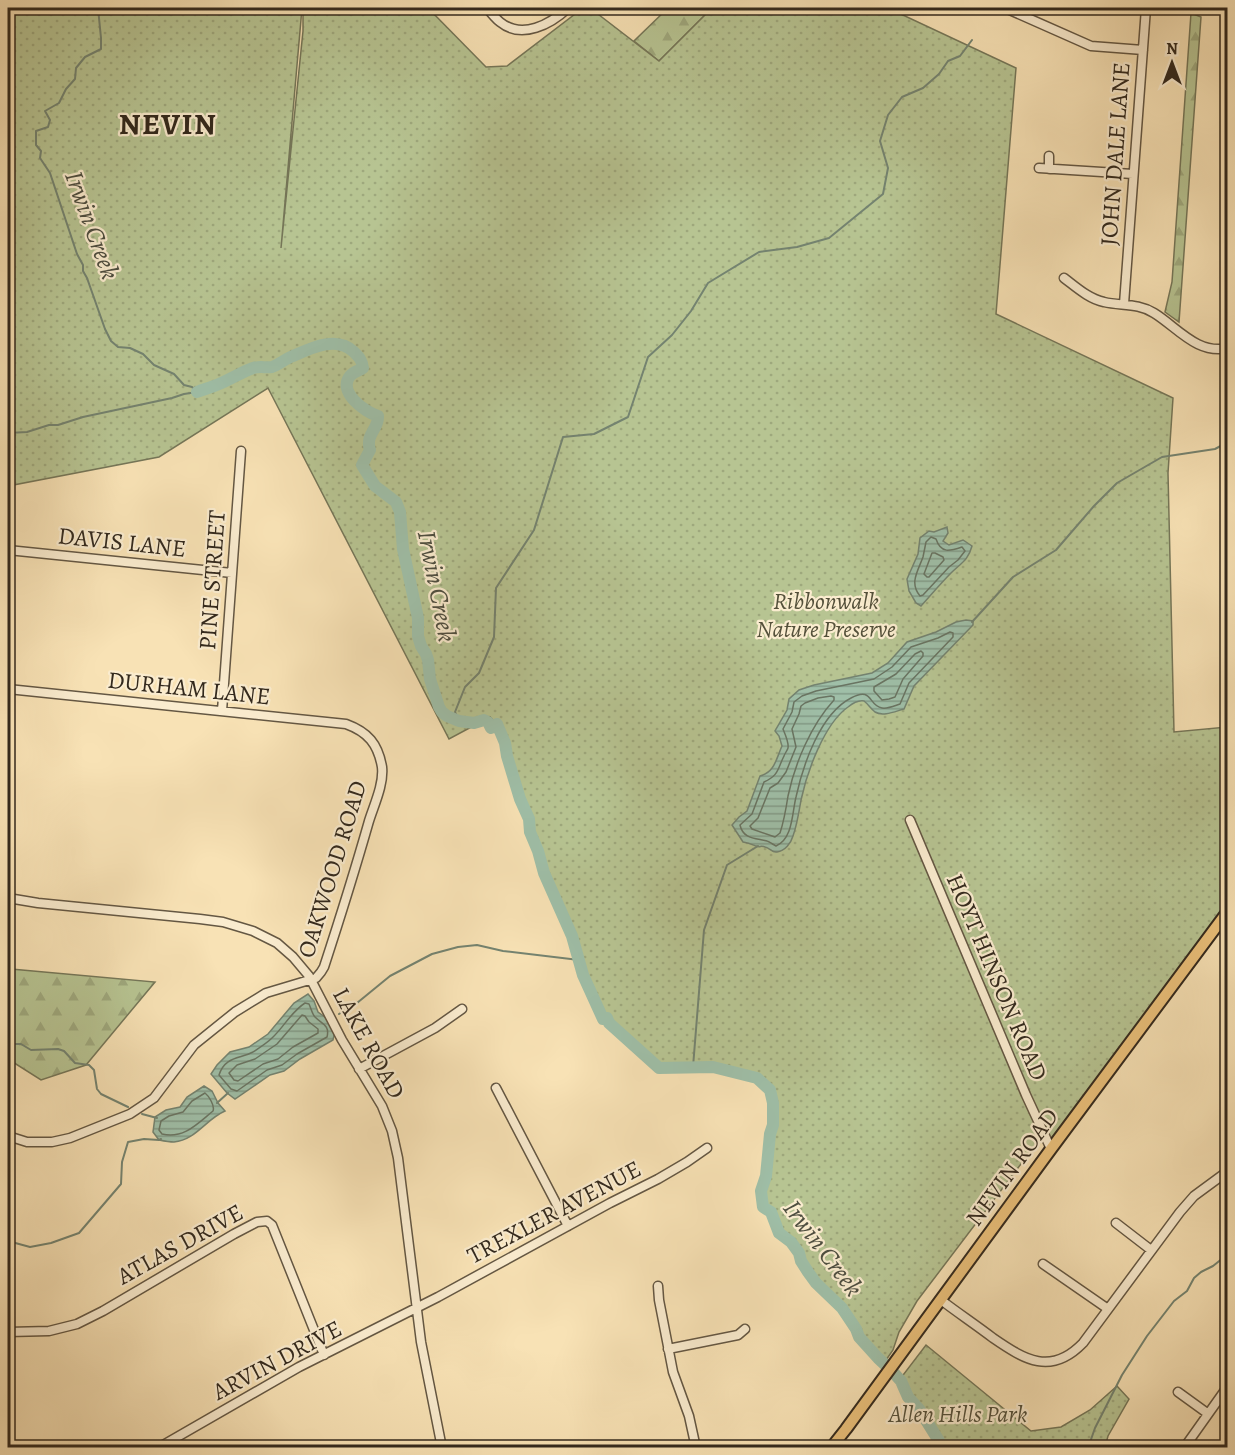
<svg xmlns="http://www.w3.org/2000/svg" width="1235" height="1455" viewBox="0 0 1235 1455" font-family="Alegreya,serif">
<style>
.forest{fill:url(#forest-firs);stroke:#757658;stroke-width:1.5}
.park{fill:url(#park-dots);stroke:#757658;stroke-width:1.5}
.water{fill:url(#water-rules);stroke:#748370;stroke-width:1.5}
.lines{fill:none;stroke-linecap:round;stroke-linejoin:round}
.shore{stroke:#697462;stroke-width:1.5}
.stream{stroke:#748370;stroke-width:2}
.river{stroke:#9fbfa8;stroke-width:12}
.minor-casing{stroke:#645743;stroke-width:11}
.major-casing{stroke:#33291d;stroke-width:14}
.minor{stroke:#faeccf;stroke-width:8}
.major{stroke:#ecc17a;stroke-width:10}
.labels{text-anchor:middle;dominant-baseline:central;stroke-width:4.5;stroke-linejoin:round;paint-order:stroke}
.street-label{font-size:24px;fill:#33291d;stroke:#faeccf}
.park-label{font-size:24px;font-style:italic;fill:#54503a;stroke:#faeccf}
.water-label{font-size:26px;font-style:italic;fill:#4e4e40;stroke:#faeccf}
.district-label{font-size:30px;font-weight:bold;letter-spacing:1.5px;fill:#33291d;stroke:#faeccf}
</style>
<defs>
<pattern id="forest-firs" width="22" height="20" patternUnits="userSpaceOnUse" patternTransform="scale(1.5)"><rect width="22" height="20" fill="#b7c492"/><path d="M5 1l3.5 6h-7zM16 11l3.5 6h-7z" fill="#9ea87d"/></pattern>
<pattern id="park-dots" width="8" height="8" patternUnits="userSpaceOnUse" patternTransform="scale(1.5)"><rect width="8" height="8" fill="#b7c492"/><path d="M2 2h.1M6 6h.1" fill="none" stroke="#9ea87d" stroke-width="1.8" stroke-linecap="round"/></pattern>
<pattern id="water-rules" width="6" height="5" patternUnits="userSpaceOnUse" patternTransform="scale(1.5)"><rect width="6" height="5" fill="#9fbfa8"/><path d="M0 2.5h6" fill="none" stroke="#829b88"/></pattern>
</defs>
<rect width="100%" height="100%" fill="#f8e2b5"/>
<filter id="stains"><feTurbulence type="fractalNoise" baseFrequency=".00333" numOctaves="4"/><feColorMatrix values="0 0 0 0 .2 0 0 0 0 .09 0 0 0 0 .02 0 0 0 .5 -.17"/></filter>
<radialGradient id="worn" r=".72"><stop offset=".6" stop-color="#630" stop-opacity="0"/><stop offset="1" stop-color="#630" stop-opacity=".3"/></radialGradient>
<!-- forest -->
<path class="forest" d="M668,8H712L659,61L634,41Z
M1191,13L1201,17L1179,322L1165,312L1172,282Z
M8,968L11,969L155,982L86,1065L41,1080L8,1059Z"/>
<!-- park -->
<path class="park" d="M8,8H302L281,248L303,31V8H428L486,67L507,66L583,8H590L659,61L712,8H888L1016,68L996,314L1173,398L1168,473L1174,732L1227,727V903L1063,1126L1053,1138L1040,1139L917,1301L899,1332L893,1350L884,1363L859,1337L856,1329L842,1308L816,1283L808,1272L801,1261L798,1253L791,1242L779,1233L771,1212L763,1207L761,1191L766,1176L770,1134L773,1125V1103L770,1090L757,1078L713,1067L659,1068L609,1023L607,1018L603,1019L583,975L572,936L544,873L538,851L530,832L529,819L520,799L507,756L505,743L497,724L490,717L449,739L268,388L159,457L8,486Z
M926,1345L1031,1431L1061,1427L1090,1410L1117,1386L1129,1399L1108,1436L1105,1447H939L897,1383Z"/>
<!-- water -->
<path class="water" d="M947,527L948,533L943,541L949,545L963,540L972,546C968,561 961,563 951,573C941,583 931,595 921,606L916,603L909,591L907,579L918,554L920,538L929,531L934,532Z
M966,620L973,621V625L914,686L904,709C896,711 883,717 875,712C871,709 868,704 864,701C858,700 853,703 848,707C824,724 807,772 801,800C799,812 797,825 793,836C791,843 785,851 777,852C772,853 770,848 765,847C760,845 761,848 756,846C751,844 749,843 743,842L732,825L739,817L747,811L760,776C775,772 776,759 782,746L779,736L775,731L787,710L789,699L799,690L814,685L872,673L888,663L907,642L936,632L956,622Z
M308,994L314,1001L318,1012L329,1020L335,1031L333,1040L300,1059L284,1071L270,1075L235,1099L227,1093L211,1074L217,1065L230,1052L249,1047L268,1034L294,1003Z
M204,1086L212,1091L218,1103L225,1111C206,1119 196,1140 174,1142C170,1142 164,1141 159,1140L153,1132L155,1117L166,1110L180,1107L187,1097Z"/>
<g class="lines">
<!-- shore -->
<path class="shore" d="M931,537L936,539C941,554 950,551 962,547L965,551L958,560L949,567L923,595L920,596C909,583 918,571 923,557C924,552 925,547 926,542Z
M932,553H935L943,557L944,560L929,577H927L924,574Z
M950,632L953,633V637L909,683L900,704C894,706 888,709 882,708C868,706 873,686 851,698C820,714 803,765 796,797C792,813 793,839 776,846C774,845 768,841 767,841C755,838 743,839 740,825L752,814L764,782C779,775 777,770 784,756C784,755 788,749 788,748C789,742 785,734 783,729L792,712L794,702L802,696L816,691L874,679L892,667L911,647L938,638Z
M921,651L923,653V656L903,679L895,697L889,699L882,700L874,691V687L896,674L915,654Z
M831,696L834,697V700C811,725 795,763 788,796C786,809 784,821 780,833L775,837L752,829L750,826L758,818L770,788L778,783L786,772L796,747L792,729L799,714L801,706L805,703L818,698Z
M305,1003L309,1004C311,1008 312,1014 315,1017C322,1024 330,1025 327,1037L297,1054L282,1065L267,1070L237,1091L231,1089L219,1075C225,1056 240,1059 253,1052C259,1048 267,1043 272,1038C284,1027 291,1012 305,1003Z
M302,1015L305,1016L309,1022L318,1029V1033L293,1047L278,1059L263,1064L238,1081L234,1080L229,1073L237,1065L255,1059L277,1044Z
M205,1093C209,1096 215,1106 213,1111C197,1124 184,1139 162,1134L159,1130L161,1121L169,1116L183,1112L192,1101Z"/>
<!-- stream -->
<path class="stream" d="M98,8L101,38V49L85,57L76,68L75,79L66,89L59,103L45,111L50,120L48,127L36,131V145L41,151L40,158L50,173L77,254L83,265V271L87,278L105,329L111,341L118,347L130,348L143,354L154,365L174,374L184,385L192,387L197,392
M8,433L27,432L49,425H58L83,417L172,398L184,394L197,392
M972,622L1013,577L1056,550L1094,506L1117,483L1162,457L1215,449L1228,442
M459,721L455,712L465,687L479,673L494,637L496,588L534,530L563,437L594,434L628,417L648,357L672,335L691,311L708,283L759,252L797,247L829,238L883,194L888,168L880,141L888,115L902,97L923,88L939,74L948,61L960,56L972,40
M339,1014L357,1003L390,976L432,954L458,947L477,945L503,951L579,960
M8,1044H21L31,1050L58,1049L64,1051L75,1063L89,1065L94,1070L97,1089L101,1094L128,1107
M693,1067L704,930L727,865L758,846
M217,1103L228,1093
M142,1114L157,1118
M8,1241L30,1247L51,1243L79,1233L121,1184L122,1162L128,1142L144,1139L159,1140L161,1139
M1088,1448L1095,1428L1122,1375L1147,1336L1174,1301L1187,1291L1194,1278L1201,1272L1213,1266L1228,1254"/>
<!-- river -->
<path class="river" d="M197,392C205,389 212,387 219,384C231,379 242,372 253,368C260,366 266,368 272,367C280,364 285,359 293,356C311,348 337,335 354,352C359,357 362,360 363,368C359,371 354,371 350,376C337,392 365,412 378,416C379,429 365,434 370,450L362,465L375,486L396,502L400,512L403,549L418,618V636L421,646L426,654L428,660L430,679L439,707L442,712L447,716L459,721L474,723L484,720L488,722L491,728L497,724L505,743L507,756L520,799L529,819L530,832L538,851L544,873L572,936L583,975L603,1019L607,1018L609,1023L659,1068L713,1067L757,1078L770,1090L773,1103V1125L770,1134L766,1176L761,1191L763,1207L771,1212L779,1233L791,1242L799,1253L801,1261L808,1272L816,1283L842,1308L856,1329L859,1337L878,1358L892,1371L901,1381L908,1397L919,1409L939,1441L940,1448"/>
<defs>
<path id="minor" d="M487,8C491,13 495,18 500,22C522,40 551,24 568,8
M1005,8L1091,46L1143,50
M1039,168L1133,174
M1049,169V156
M1064,278C1076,287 1089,299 1104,302C1121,306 1138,303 1154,313C1177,327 1197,355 1228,348
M1124,304L1146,8
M8,550L232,573
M8,689L346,724C368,732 378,744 382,767C384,784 374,805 369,821C355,870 340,918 324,967L321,972L316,978L266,993L235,1012L194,1045L154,1098L130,1114L70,1138L52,1142H27L8,1136
M222,711L241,451
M910,820L1026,1095L1051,1149
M8,898L38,903L200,919L223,922L253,931L277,943L293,957L309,976L342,1040L382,1106L392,1131L398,1158L421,1342L442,1448
M359,1069L435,1028L462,1009
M496,1088L568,1226
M1116,1223L1151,1250
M1043,1264L1108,1309
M658,1286L659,1300L673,1372L689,1416L696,1448
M941,1300C958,1313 976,1325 993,1338C1025,1360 1051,1376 1083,1343L1180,1212L1194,1196L1228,1171
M8,1332L49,1331L77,1324L103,1311L234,1234L257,1222L267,1221L272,1225L324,1355
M668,1349L738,1335L745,1329
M1178,1392L1207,1413
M158,1448L299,1367L438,1297L610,1203L658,1179L687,1162L707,1148
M1184,1448L1228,1386"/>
<path id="major" d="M831,1448L846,1429L1051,1149L1228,911"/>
</defs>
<!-- minor casing -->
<use href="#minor" class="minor-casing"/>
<!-- major casing -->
<use href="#major" class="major-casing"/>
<!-- minor -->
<use href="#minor" class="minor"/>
<!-- major -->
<use href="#major" class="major"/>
</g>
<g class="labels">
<!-- street labels -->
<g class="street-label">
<text transform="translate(1115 154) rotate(-86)">JOHN DALE LANE</text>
<text transform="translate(122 542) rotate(6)">DAVIS LANE</text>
<text transform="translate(212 580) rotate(-86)">PINE STREET</text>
<text transform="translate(189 688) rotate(6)">DURHAM LANE</text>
<text transform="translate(332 869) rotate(-73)">OAKWOOD ROAD</text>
<text transform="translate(997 977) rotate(67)">HOYT HINSON ROAD</text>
<text transform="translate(369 1043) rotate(61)">LAKE ROAD</text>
<text transform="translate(1012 1167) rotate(-54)">NEVIN ROAD</text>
<text transform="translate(554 1212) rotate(-28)">TREXLER AVENUE</text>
<text transform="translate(180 1244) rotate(-29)">ATLAS DRIVE</text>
<text transform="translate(277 1360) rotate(-28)">ARVIN DRIVE</text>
</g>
<!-- park labels -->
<g class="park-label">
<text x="826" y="601">Ribbonwalk<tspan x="826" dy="28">Nature Preserve</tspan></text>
<text x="958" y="1414">Allen Hills Park</text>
</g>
<!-- water labels -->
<g class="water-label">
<text transform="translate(92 225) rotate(70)">Irwin Creek</text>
<text transform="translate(437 586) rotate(79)">Irwin Creek</text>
<text transform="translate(823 1248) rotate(53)">Irwin Creek</text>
</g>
<!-- district labels -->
<g class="district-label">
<text x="168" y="124">NEVIN</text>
</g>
</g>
<!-- margin -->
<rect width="1235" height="1455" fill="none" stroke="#f8e2b5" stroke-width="30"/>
<rect x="9" y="9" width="1217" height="1437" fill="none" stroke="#33291d" stroke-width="3"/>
<rect x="15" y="15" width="1205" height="1425" fill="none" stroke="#33291d" stroke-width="1.5"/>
<!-- north arrow -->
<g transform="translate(1172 63)" stroke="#faeccf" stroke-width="4.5" paint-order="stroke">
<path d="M0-4.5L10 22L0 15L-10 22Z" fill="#33291d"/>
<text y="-9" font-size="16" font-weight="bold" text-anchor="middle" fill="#33291d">N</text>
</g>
<rect width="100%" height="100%" filter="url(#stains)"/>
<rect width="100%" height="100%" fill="url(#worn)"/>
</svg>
